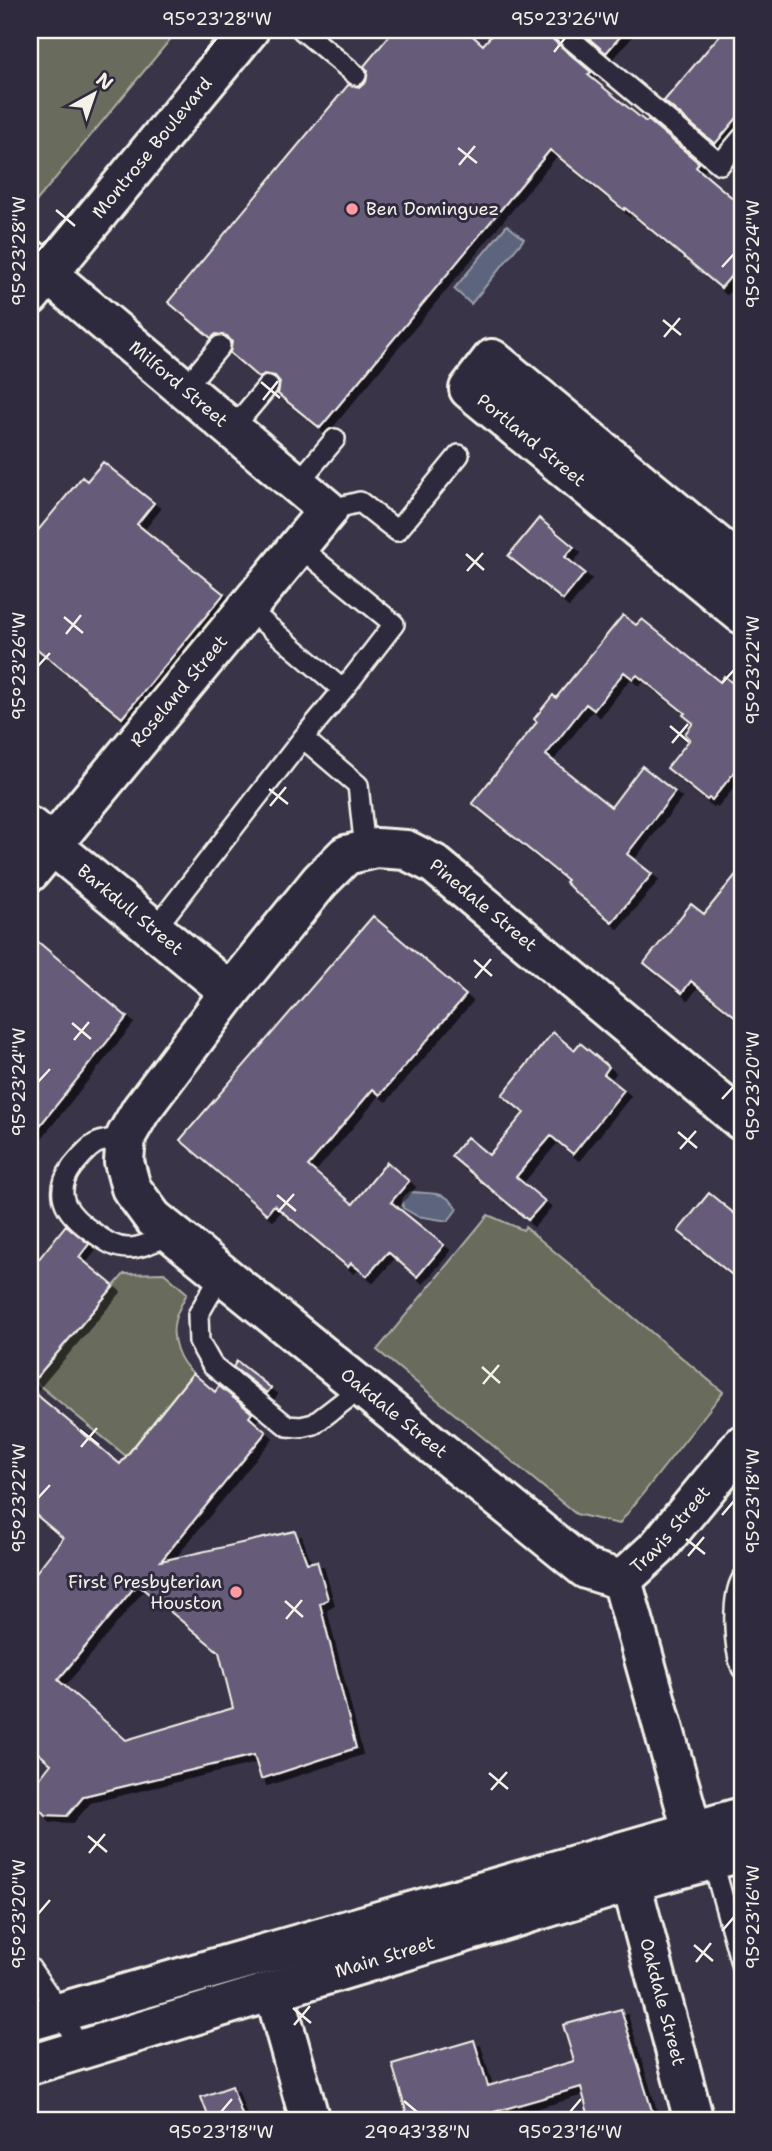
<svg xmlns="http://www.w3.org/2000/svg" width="772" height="2151" viewBox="0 0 772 2151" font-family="'Shantell Sans',sans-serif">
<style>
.green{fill:#696c5d;stroke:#aeaea2;stroke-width:2}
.water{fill:#5b657d;stroke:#989da8;stroke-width:2}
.building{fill:#665c79;stroke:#f4f1e8;stroke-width:2;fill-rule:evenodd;filter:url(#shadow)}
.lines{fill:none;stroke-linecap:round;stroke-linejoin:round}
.service-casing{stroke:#f4f1e8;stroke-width:24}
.minor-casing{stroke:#f4f1e8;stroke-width:44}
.secondary-casing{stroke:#f4f1e8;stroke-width:44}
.primary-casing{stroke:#f4f1e8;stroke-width:44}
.service{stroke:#2f2a3d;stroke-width:19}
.minor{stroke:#2f2a3d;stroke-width:38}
.secondary{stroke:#2f2a3d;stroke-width:38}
.primary{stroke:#2f2a3d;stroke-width:38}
.ticks{fill:none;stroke:#f4f1e8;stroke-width:2.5}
.poi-dot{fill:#ff9aa2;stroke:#2f2a3d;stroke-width:2.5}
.labels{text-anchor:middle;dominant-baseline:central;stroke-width:6;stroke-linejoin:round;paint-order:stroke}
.street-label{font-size:18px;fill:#f4f1e8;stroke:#2f2a3d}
.poi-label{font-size:18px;fill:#f4f1e8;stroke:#2f2a3d;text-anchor:start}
.neatline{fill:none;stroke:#f4f1e8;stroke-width:2.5}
.ticks-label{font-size:18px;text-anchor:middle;fill:#f4f1e8}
</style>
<defs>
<filter id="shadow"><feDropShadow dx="6" dy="6" stdDeviation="0" flood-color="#0009"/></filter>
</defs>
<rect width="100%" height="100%" fill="#3a3449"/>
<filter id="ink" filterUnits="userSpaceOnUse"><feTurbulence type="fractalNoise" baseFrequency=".0143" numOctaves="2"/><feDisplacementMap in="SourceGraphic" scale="14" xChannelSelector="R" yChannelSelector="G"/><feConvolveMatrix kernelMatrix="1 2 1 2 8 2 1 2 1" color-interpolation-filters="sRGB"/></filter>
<g filter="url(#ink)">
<!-- green -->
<path class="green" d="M30,30H178L30,209Z
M488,1215L523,1230L525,1227L723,1392L619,1524L576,1514L377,1350Z
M164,1273L187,1293C183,1302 177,1311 175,1320C170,1339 179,1362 193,1373L126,1456L34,1381L124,1274Z"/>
<!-- water -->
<path class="water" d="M507,225L524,239L471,304L454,289Z
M411,1192C432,1194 446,1190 457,1209L448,1221L417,1216L403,1208C402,1199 404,1197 411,1192Z"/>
<!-- building -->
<path class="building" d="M394,30H466L483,45L496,30H548L552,39L591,72L588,75L646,122L648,120L699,163L696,167L742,206V263L721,288L625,208L624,210L550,150L320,428L278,394L280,382L275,376L264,374L259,378L230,353L232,342L227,336L216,334L211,338L168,302L348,85L360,87L366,82L368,71L364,66Z
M579,30H626L606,53Z
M724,30H742V112L715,144L664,101Z
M103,462L154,503L137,524L224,594L122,718L30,643V540L82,477L87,481Z
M539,518L574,547L565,557L585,573L563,600L508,556Z
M623,615L636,625L642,619L720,682L724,676L742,691V763L712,800L709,798L707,800L667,768L690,739L685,734L693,723L683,715L685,713L637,675L633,679L624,672L594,710L586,704L546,755L611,807L642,766L675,792L627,854L652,874L612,922L575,892L565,882L567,880L472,803L537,722L534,719L553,695L556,698Z
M742,867V1022L691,981L682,993L644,963L691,904L704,914Z
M373,916L466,995L380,1095L373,1089L308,1166L353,1204L387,1162L409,1181L391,1202L444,1245L417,1277L388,1252L367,1276L351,1263L348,1267L274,1205L267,1214L180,1140Z
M30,935L127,1017L30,1138Z
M553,1032L574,1050L580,1043L609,1067L604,1074L624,1090L573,1154L551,1136L516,1177L545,1201L528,1220L451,1156L467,1137L489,1155L524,1113L502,1095Z
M709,1193L742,1220V1283L678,1231Z
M66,1225L89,1244L79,1257L114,1286L30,1385V1270Z
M237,1361L271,1388L267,1393L233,1367Z
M193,1373L215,1392L219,1386L252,1413L249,1417L266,1432L161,1561L295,1531L307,1563L317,1561L328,1599L320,1604L356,1748L261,1779L254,1755L84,1796L67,1816L45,1815L34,1803L33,1787L51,1764L30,1746V1580L63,1538L30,1510V1389L120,1464ZM137,1584L219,1652L233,1708L126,1740L58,1680Z
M621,2009L655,2121H590L581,2087L494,2112L496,2121H409L392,2064L474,2040L488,2086L574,2061L563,2025Z
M232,2086L244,2121H210L201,2097Z"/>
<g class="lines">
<defs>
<path id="service" d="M302,30L356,75
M560,30L720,164L742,138
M184,389L220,346
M232,429L268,386
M297,484L335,439
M328,510L360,502L397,531L459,455
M247,608L343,690L394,624L298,546
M343,690L303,738L358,785L365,850
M154,930L303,738
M126,1136C116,1139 104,1139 95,1144C85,1150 79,1159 72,1167C51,1196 69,1216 94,1233C104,1240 114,1248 128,1248C140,1249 162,1238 174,1234
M222,1273L198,1315L199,1342L212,1365L259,1403L287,1426L301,1427L314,1424L362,1387
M742,1579C731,1598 734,1648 742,1668
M712,1859L742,1967
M30,1968L61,2013L80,2049"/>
<g id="minor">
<path id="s1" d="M30,259L328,510L30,872"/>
<path id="s2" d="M742,566L492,359L469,389L742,614"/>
<path id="s3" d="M30,827L230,992"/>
<path id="s4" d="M622,1580L586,1569L153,1218L131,1188L124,1162L126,1136L141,1110L230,992L320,881L346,855L376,848L406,850L434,864L742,1121"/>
<path d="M622,1580L692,1830L703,1861"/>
<path id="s5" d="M622,1580L657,1548L742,1445"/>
<path id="s6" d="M631,1882L694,2121"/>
<path d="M274,1991L310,2121"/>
</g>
<g id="secondary">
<path id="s7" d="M30,296L249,30"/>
</g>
<g id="primary">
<path d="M30,2021L742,1817"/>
<path id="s8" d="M30,2065L631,1882L742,1852"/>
</g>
</defs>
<!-- service casing -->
<use href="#service" class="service-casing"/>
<!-- minor casing -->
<use href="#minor" class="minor-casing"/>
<!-- secondary casing -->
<use href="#secondary" class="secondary-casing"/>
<!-- primary casing -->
<use href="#primary" class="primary-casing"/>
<!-- service -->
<use href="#service" class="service"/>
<!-- minor -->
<use href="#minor" class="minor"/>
<!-- secondary -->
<use href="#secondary" class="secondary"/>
<!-- primary -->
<use href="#primary" class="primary"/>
</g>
</g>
<!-- ticks -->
<path class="ticks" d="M205,52L217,38M554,52L565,38M458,148L477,163M459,165L475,146M56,210L75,226M58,228L74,209M38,251L50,237M722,267L734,254M663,320L681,335M664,337L680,318M261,382L280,398M263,400L278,381M466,554L484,570M467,571L483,553M64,617L83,633M66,634L81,615M38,666L50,653M722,683L734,670M670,726L689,742M672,743L688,724M269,789L288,804M270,806L286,787M474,960L492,976M475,978L491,959M72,1023L91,1039M74,1040L89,1022M38,1082L50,1069M722,1099L734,1086M678,1132L697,1148M680,1149L696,1131M277,1195L296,1211M278,1212L294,1194M482,1367L500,1383M483,1384L499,1365M80,1430L99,1445M81,1447L97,1428M38,1498L50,1485M722,1515L734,1501M686,1539L705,1554M688,1556L704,1537M285,1601L303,1617M286,1619L302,1600M489,1773L508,1789M491,1790L507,1772M88,1836L107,1852M89,1853L105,1834M38,1914L50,1900M722,1931L734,1917M694,1945L713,1961M696,1962L711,1943M293,2008L311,2023M294,2025L310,2006M404,2101L417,2112M221,2112L232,2099M570,2112L581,2099"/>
<!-- markers -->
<g class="poi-dot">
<circle cx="352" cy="209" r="7"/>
<circle cx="236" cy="1592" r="7"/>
</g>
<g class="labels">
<!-- street labels -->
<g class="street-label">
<text stroke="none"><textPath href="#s7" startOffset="192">Montrose Boulevard</textPath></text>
<text stroke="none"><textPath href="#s1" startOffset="194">Milford Street</textPath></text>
<text stroke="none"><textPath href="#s2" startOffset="443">Portland Street</textPath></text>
<text transform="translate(179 691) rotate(-50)">Roseland Street</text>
<text stroke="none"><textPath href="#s4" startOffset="1199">Pinedale Street</textPath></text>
<text stroke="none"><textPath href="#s3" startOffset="130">Barkdull Street</textPath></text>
<text transform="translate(394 1413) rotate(39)">Oakdale Street</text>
<text stroke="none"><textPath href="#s5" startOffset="70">Travis Street</textPath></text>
<text stroke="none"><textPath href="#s8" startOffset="371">Main Street</textPath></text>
<text stroke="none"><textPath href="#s6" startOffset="124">Oakdale Street</textPath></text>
</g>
<!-- poi labels -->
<g class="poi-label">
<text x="366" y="209">Ben Dominguez</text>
<text x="222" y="1582" text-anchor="end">First Presbyterian<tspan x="222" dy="21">Houston</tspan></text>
</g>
</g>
<!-- margin -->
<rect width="772" height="2151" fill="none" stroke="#2f2a3d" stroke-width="77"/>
<!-- north arrow -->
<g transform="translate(94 94) rotate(40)" stroke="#2f2a3d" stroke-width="5" paint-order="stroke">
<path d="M0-5L12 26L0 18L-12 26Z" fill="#f4f1e8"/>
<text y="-10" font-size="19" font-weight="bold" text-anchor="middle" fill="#f4f1e8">N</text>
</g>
<rect x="38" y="38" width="696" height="2074" class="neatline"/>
<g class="ticks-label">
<text x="217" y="25">95°23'28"W</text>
<text x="565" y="25">95°23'26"W</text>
<text transform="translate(19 251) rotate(-90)" y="6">95°23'28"W</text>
<text transform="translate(753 254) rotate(-90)" y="6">95°23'24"W</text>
<text transform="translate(19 666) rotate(-90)" y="6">95°23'26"W</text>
<text transform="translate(753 670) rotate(-90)" y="6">95°23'22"W</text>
<text transform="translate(19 1082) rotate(-90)" y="6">95°23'24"W</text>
<text transform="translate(753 1086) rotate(-90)" y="6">95°23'20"W</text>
<text transform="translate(19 1498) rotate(-90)" y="6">95°23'22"W</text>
<text transform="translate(753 1501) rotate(-90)" y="6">95°23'18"W</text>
<text transform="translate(19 1914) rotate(-90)" y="6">95°23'20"W</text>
<text transform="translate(753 1917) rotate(-90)" y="6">95°23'16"W</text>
<text x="221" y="2138">95°23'18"W</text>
<text x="417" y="2138">29°43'38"N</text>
<text x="570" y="2138">95°23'16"W</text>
</g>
</svg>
